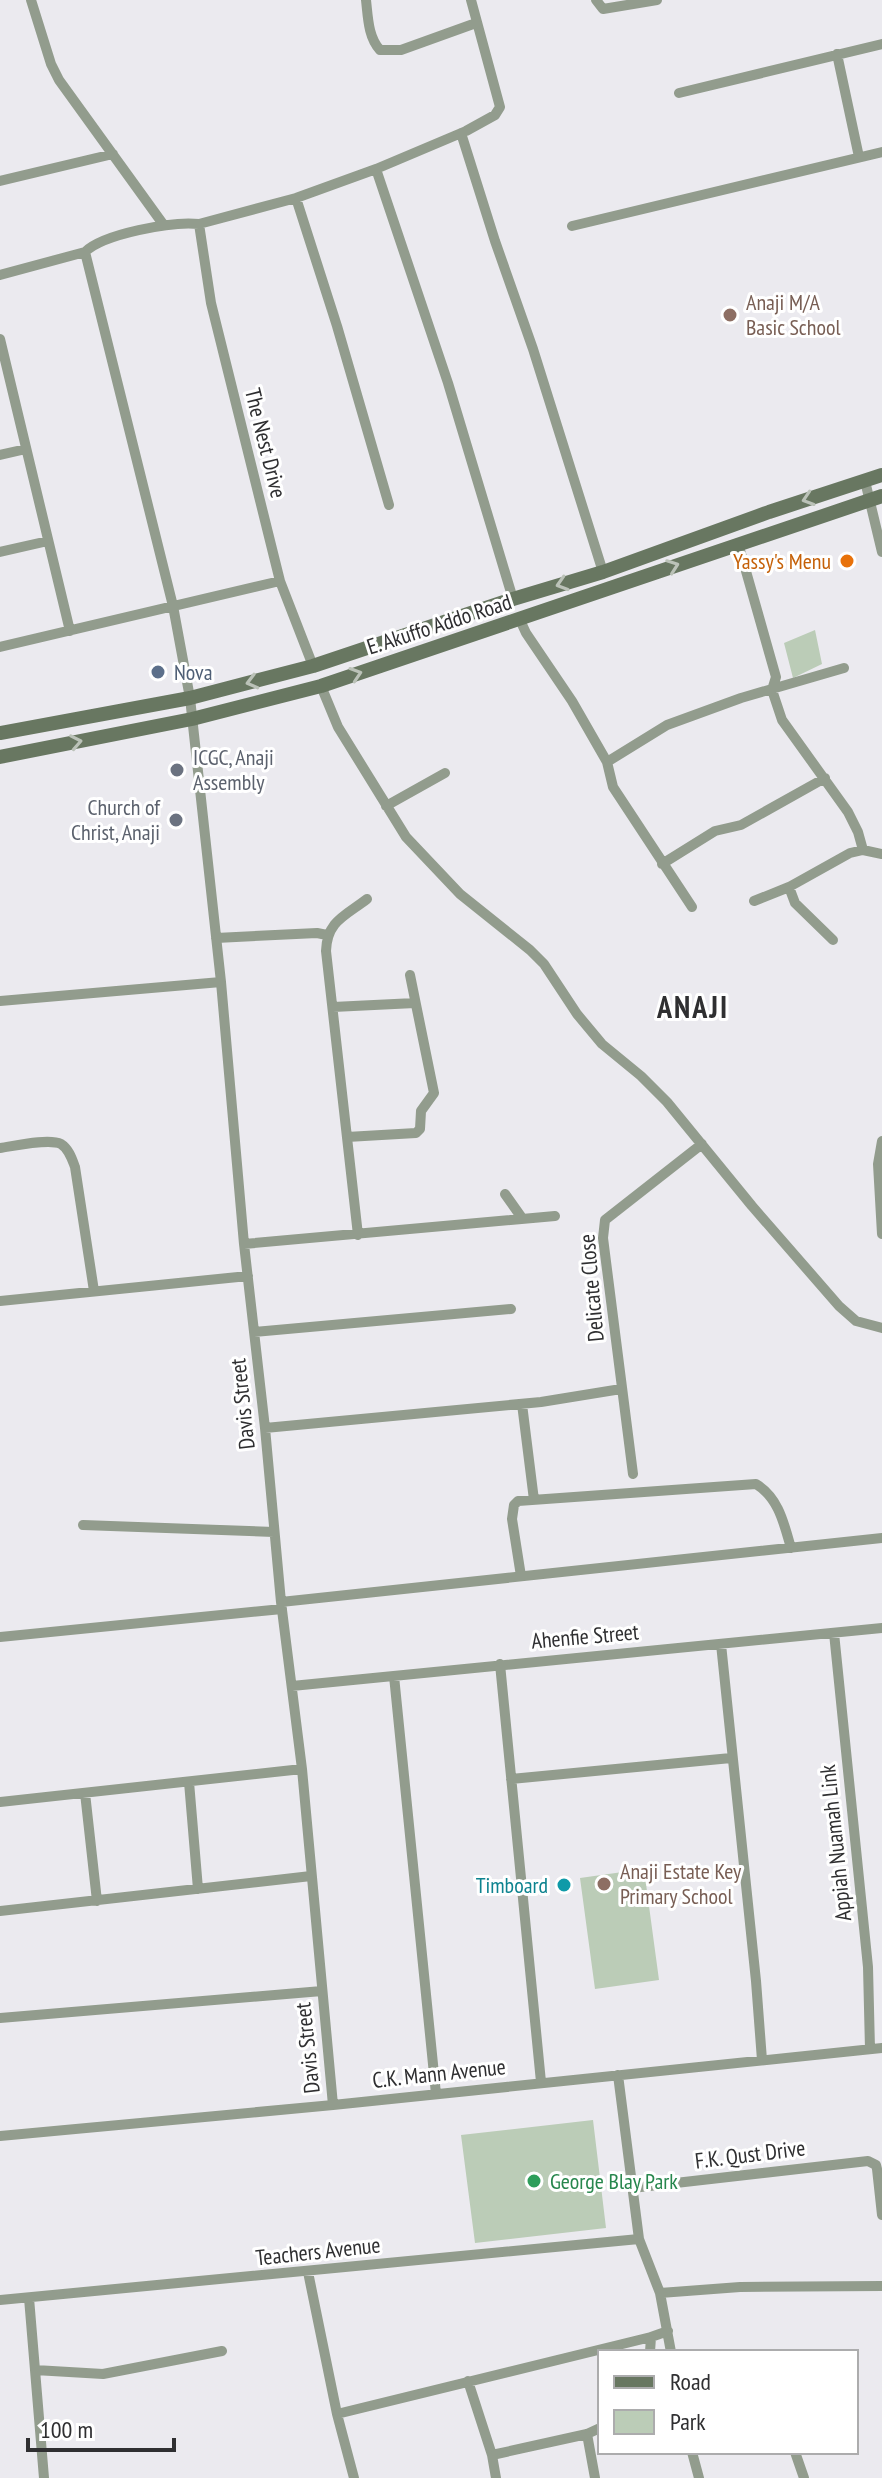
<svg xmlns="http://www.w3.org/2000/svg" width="882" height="2478" viewBox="0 0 882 2478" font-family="'PT Sans Narrow',sans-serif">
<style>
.green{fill:#bbccb7}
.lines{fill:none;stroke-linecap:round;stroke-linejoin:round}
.street{stroke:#929c8d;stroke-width:10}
.secondary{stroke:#687761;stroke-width:14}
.oneway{stroke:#bbc2b8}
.education-dot{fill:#8d6e63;stroke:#fff;stroke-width:3}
.food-dot{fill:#e8710a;stroke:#fff;stroke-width:3}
.service-dot{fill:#5c6f8a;stroke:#fff;stroke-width:3}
.worship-dot{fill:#6b7280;stroke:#fff;stroke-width:3}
.culture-dot{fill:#0f9aa8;stroke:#fff;stroke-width:3}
.leisure-dot{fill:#2e9e5b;stroke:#fff;stroke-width:3}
.labels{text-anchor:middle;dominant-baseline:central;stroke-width:6;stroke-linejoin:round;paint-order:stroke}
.education-label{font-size:22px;fill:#785e54;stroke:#fff;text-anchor:start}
.street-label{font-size:22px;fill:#2f2f31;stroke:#fff}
.food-label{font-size:22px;fill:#c56008;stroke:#fff;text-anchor:end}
.service-label{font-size:22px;fill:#4e5e75;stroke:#fff;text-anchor:start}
.worship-label{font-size:22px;fill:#5b616d;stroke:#fff;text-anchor:start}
.culture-label{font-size:22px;fill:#0d838f;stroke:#fff;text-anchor:end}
.leisure-label{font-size:22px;fill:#27864d;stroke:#fff;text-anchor:start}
.district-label{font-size:30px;font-weight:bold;letter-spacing:2px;fill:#2f2f31;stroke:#fff}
</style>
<rect width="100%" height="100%" fill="#ebeaef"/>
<!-- green -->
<path class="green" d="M815,630L822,664L793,678L784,643Z
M644,1869L659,1980L595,1989L580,1878Z
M593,2120L606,2228L475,2243L461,2135Z"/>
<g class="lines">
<!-- street -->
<path class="street" d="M31,0L51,64L59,80L163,224
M366,0C368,17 368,37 380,50H401L476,23
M596,0L603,9L657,0
M837,54L859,157
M679,93L882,44
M461,133L495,241L533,349L603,572
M376,169L448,383L513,599
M0,181L113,154
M296,198L337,326L389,505
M199,224L211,303L280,581L313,666
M572,226L882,152
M0,275L85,252
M0,339L70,631
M0,455L26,449
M865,481L882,552
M738,543L776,677L772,690L782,720L848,812L858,832L863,850
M0,552L48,541
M520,620L526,633L572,701L607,762L613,787L692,907
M0,647L280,581
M321,686L338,727L406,837L460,894L530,950L544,964L577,1014L602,1044L641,1076L667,1102L752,1206L839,1306L856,1321L882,1328
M607,762L667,725L741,698L844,668
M386,806L445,773
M662,864L715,831L741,825L825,778
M789,887L795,903L833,940
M754,901L789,887L850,853L863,850L882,854
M216,938L317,933L327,935
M0,1001L221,982
M333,1007L415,1003
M347,1137L416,1133L420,1129L421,1111L434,1093L410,975
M882,1141L878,1164L882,1234
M0,1148C14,1146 49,1138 61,1144C69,1149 72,1159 75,1167L94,1291
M505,1194L522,1218
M358,1235L326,951C327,921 345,916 367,899
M244,1244L555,1216
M0,1301L248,1276
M254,1332L511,1309
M522,1404L534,1500
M265,1428L541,1402L621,1389
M633,1474L603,1238L605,1220L702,1144
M83,1525L274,1532
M521,1576L512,1519L514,1505L518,1501L756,1484C779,1498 784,1524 791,1548
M281,1602L882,1538
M834,1633L868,1967L870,2049
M0,1637L282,1609
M721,1644L756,1981L762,2060
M500,1664L541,2082
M394,1676L436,2094
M292,1686L882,1628
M511,1779L731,1758
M189,1782L198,1889
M85,1793L97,1901
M0,1802L302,1769
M0,1911L311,1876
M0,2018L322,1991
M618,2075L639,2239L660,2293L671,2352
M333,2105L302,1769L281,1602L265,1428L244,1244L221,982L190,698L173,606L85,252C103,234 172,221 199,224L296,198L376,169L466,131L495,115L500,107L471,0
M0,2136L333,2105L882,2048
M632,2188L868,2161L876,2165L877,2169L882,2215
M308,2272L337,2414L354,2478
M660,2293L740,2287L882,2286
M29,2298L44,2478
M0,2300L639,2239
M650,2352L651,2337L668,2331
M35,2370L103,2374L222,2351
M468,2381L492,2455L496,2478
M337,2414L651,2337
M587,2434L595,2478
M692,2452L699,2478
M795,2452L804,2478
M492,2455L587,2434L600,2428"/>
<!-- secondary -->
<path class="secondary" d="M0,733L190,698L313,666L513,599L603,572L769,512L882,475
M0,757L192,719L321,686L882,496"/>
</g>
<!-- one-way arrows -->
<defs><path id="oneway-chevron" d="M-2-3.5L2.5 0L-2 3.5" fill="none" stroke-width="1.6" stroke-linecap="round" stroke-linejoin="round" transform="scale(2)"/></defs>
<g class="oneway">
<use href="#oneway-chevron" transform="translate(808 499) rotate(162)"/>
<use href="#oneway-chevron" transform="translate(673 566) rotate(-20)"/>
<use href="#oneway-chevron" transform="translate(562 584) rotate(163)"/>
<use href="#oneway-chevron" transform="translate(356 674) rotate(-18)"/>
<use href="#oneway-chevron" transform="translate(252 682) rotate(165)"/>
<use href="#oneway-chevron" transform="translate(76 742) rotate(-11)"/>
</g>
<!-- markers -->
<g class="education-dot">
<circle cx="730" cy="315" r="8"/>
<circle cx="604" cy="1884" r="8"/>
</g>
<circle class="food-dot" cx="847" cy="561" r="8"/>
<circle class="service-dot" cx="158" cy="672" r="8"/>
<g class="worship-dot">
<circle cx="177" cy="770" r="8"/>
<circle cx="176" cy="820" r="8"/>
</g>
<circle class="culture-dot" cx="564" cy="1885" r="8"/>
<circle class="leisure-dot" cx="534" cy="2181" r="8"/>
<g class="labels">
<!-- education labels -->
<g class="education-label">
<text x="746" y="302">Anaji M/A<tspan x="746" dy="25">Basic School</tspan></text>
<text x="620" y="1871">Anaji Estate Key<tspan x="620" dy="25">Primary School</tspan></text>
</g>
<!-- street labels -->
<g class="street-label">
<text transform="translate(266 443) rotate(76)">The Nest Drive</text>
<text transform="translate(439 624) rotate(-18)">E. Akuffo Addo Road</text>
<text transform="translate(591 1288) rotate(-95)">Delicate Close</text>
<text transform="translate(242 1404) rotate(-96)">Davis Street</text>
<text transform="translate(585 1636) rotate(-5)">Ahenfie Street</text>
<text transform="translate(835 1843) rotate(-96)">Appiah Nuamah Link</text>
<text transform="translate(307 2048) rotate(-96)">Davis Street</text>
<text transform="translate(439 2073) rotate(-6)">C.K. Mann Avenue</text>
<text transform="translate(750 2154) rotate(-7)">F.K. Qust Drive</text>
<text transform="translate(318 2251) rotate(-6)">Teachers Avenue</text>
</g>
<!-- food labels -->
<g class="food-label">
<text x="831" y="561">Yassy's Menu</text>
</g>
<!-- service labels -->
<g class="service-label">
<text x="174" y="672">Nova</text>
</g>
<!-- worship labels -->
<g class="worship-label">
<text x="193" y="757">ICGC, Anaji<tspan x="193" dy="25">Assembly</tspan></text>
<text x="160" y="807" text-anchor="end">Church of<tspan x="160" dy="25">Christ, Anaji</tspan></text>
</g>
<!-- culture labels -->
<g class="culture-label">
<text x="548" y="1885">Timboard</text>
</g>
<!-- leisure labels -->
<g class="leisure-label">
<text x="550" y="2181">George Blay Park</text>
</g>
<!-- district labels -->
<g class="district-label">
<text x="693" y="1006">ANAJI</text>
</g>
</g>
<!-- legend -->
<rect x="598" y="2350" width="260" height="104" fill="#ffffff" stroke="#acacad" stroke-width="2"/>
<rect x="614" y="2376" width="40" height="12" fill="#687761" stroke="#acacad" stroke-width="2"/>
<text x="670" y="2390" font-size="24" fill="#2f2f31">Road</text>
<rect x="614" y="2410" width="40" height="24" fill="#bbccb7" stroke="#acacad" stroke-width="2"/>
<text x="670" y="2430" font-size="24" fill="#2f2f31">Park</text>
<!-- scale -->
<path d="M28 2438v12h146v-12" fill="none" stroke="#2f2f31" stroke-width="4"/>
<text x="40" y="2438" font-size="24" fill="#2f2f31" stroke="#ffffff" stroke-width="6" paint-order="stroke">100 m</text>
</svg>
